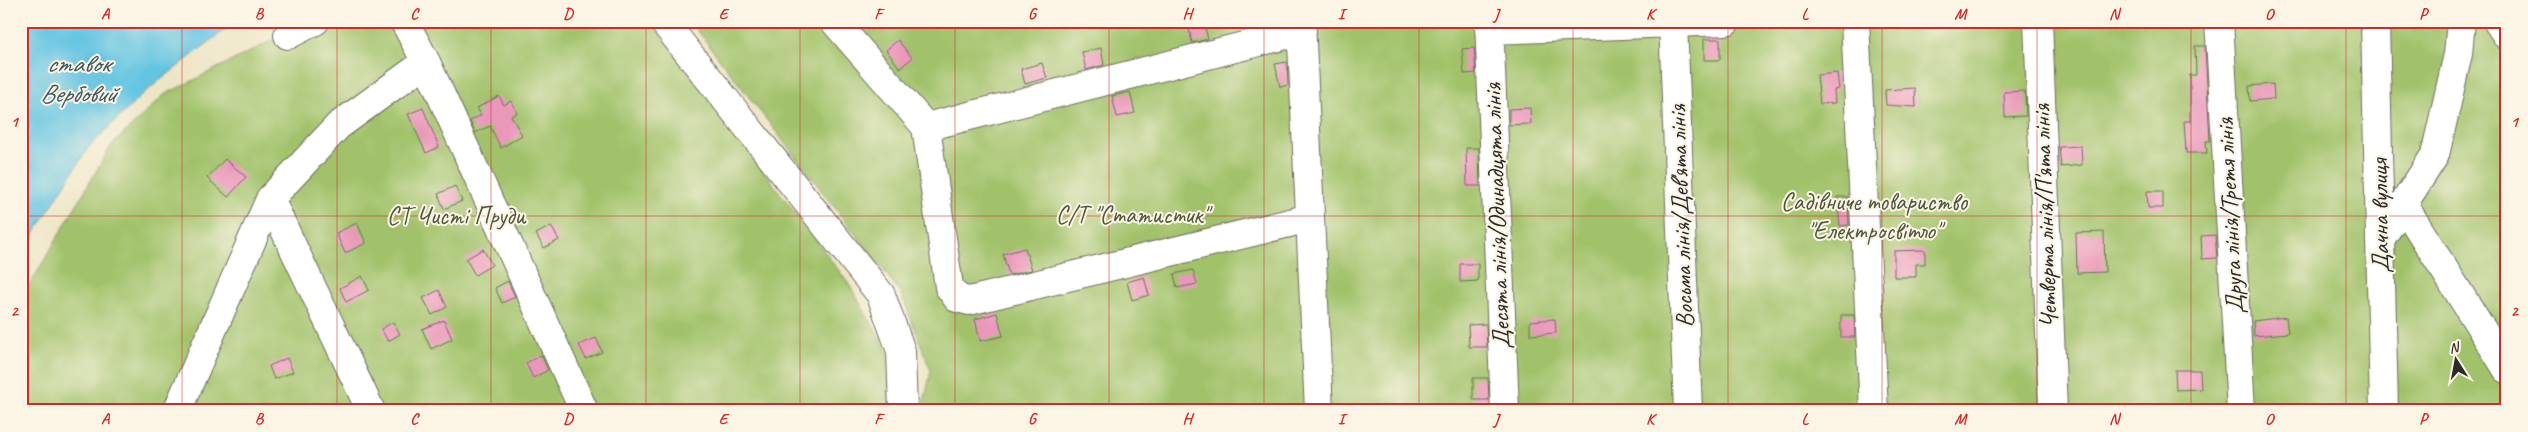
<svg xmlns="http://www.w3.org/2000/svg" width="2528" height="432" viewBox="0 0 2528 432" font-family="Caveat,sans-serif">
<style>
.green{fill:#a1c26b;stroke:#66764b}
.water{fill:#64c5e2;stroke:#487886}
.building{fill:#ea98ba}
.lines{fill:none;stroke-linecap:round;stroke-linejoin:round}
.minor-casing{stroke:#6f6c61;stroke-width:30}
.minor{stroke:#fff;stroke-width:28}
.grid{fill:none;stroke:#d62828;stroke-width:1;stroke-opacity:0.55}
.labels{text-anchor:middle;dominant-baseline:central;stroke-width:4;stroke-linejoin:round;paint-order:stroke}
.park-label{font-size:25px;fill:#4e583e;stroke:#fcf5e5}
.street-label{font-size:25px;fill:#2b2b2b;stroke:#fcf5e5}
.water-label{font-size:26px;font-style:italic;fill:#3c5962;stroke:#fcf5e5}
.neatline{fill:none;stroke:#d62828;stroke-width:2}
.grid-label{font-size:16px;text-anchor:middle;font-weight:bold;fill:#d62828}
</style>
<rect width="100%" height="100%" fill="#fcf5e5"/>
<filter id="ink" filterUnits="userSpaceOnUse"><feTurbulence type="fractalNoise" baseFrequency=".02" numOctaves="2"/><feDisplacementMap in="SourceGraphic" scale="10" xChannelSelector="R" yChannelSelector="G"/><feConvolveMatrix kernelMatrix="1 2 1 2 8 2 1 2 1" color-interpolation-filters="sRGB"/></filter>
<filter id="wash" filterUnits="userSpaceOnUse"><feTurbulence type="fractalNoise" baseFrequency=".0096" numOctaves="4" result="noise"/><feDisplacementMap in="SourceGraphic" scale="20" xChannelSelector="R" yChannelSelector="G"/><feGaussianBlur stdDeviation="1.12" result="paint"/><feColorMatrix in="noise" values="0 0 0 0 0 0 0 0 0 0 0 0 0 0 0 0 0 1.4 0 .05"/><feComposite in="paint" operator="in"/></filter>
<g filter="url(#wash)">
<rect width="100%" height="100%" fill="#ede5c5"/>
<!-- green -->
<path class="green" d="M311,21H650L849,284L888,352L891,411H21V300L111,146L164,95Z
M690,21H2507V411H922L931,371L901,293Z"/>
<!-- water -->
<path class="water" d="M21,21H234L231,25L145,92L88,148L32,237L21,245Z"/>
<g id="blocks">
<!-- building -->
<path class="building" d="M1203,21L1208,39L1192,43L1188,24Z
M1704,39H1720V60H1704Z
M898,40L912,58L900,68L886,50Z
M2195,46H2205L2210,141H2206L2207,153H2186L2184,121H2190V75H2196Z
M1101,48L1104,65L1086,70L1082,52Z
M1474,48L1476,73L1464,74L1462,49Z
M1287,62L1288,85L1280,87L1275,64Z
M1042,63L1047,78L1025,84L1021,69Z
M1837,73L1839,89L1834,90L1835,103L1820,104L1817,75Z
M2273,84L2274,99L2250,101L2249,86Z
M1915,88L1916,107L1886,105L1885,90Z
M2025,91L2026,116L2005,117L2004,92Z
M1130,92L1135,113L1117,117L1112,96Z
M499,96L504,105L511,101L517,113L511,116L522,135L501,148L490,126L475,133L470,121L481,115L477,108Z
M423,108L439,147L426,153L408,114Z
M1530,108L1531,124L1509,125V109Z
M2081,146L2082,165L2061,167L2059,147Z
M1466,148H1479L1480,186H1467Z
M225,159L246,177L228,197L207,178Z
M455,186L462,201L444,209L438,194Z
M2147,191H2163V208H2148Z
M1837,197H1848L1849,225L1840,226Z
M357,223L366,243L345,253L336,233Z
M551,226L559,240L544,248L536,234Z
M2104,232L2105,272L2077,273L2076,233Z
M2215,235L2217,258L2202,259L2201,236Z
M1025,248L1032,270L1009,275L1003,254Z
M483,249L492,265L475,275L466,259Z
M1925,250V264H1916V277H1894V251Z
M1460,264H1478V281L1460,282Z
M1193,270L1197,284L1177,288L1174,274Z
M362,276L369,290L346,302L340,288Z
M1144,277L1149,295L1132,300L1127,282Z
M508,281L515,297L502,303L495,288Z
M439,290L447,307L432,315L423,298Z
M997,313L1003,336L980,341L975,319Z
M1841,315H1854L1855,337H1841Z
M2286,317L2288,333L2254,336L2253,321Z
M1555,319L1556,333L1530,335V321Z
M444,320L452,339L431,349L422,329Z
M393,322L400,334L388,341L381,329Z
M1486,324L1487,347H1469L1468,325Z
M596,338L602,352L586,359L579,345Z
M541,355L548,370L533,378L526,363Z
M287,358L293,372L274,379L269,366Z
M2175,370H2200L2201,389L2176,390Z
M1473,378H1488L1489,400H1473Z"/>
</g>
</g>
<g filter="url(#ink)">
<use href="#blocks" fill-opacity="0" stroke="#6f6c61" stroke-width="1"/>
<g class="lines">
<defs>
<path id="minor" d="M404,21L426,62L584,411
M663,21L881,295L901,351L903,411
M834,21L926,127L949,287L957,298L969,301L1310,218
M1301,21L1319,411
M1489,21L1505,411
M1673,21L1688,411
M1855,21L1874,411
M2038,21L2053,411
M2219,21L2241,411
M2375,21L2384,411
M2497,21L2507,36
M1489,30L1726,21
M288,35L315,21
M926,127L1302,31
M270,199L371,411
M2403,204L2507,369
M2380,240L2435,155L2458,54L2461,21
M177,411L270,199L338,126L426,62"/>
</defs>
<!-- minor casing -->
<use href="#minor" class="minor-casing"/>
<!-- minor -->
<use href="#minor" class="minor"/>
</g>
</g>
<!-- grid -->
<path class="grid" d="M182,21V411M337,21V411M491,21V411M646,21V411M800,21V411M955,21V411M1109,21V411M1264,21V411M1419,21V411M1573,21V411M1728,21V411M1882,21V411M2037,21V411M2191,21V411M2346,21V411M21,216H2507"/>
<g class="labels">
<!-- park labels -->
<g class="park-label">
<text x="1874" y="202">Садівниче товариство<tspan x="1874" dy="29">"Електросвітло"</tspan></text>
<text x="1132" y="215">С/Т "Статистик"</text>
<text x="456" y="216">СТ Чисті Пруди</text>
</g>
<!-- street labels -->
<g class="street-label">
<text transform="translate(1497 216) rotate(-92)">Десята лінія/Одинадцята лінія</text>
<text transform="translate(1681 216) rotate(-92)">Восьма лінія/Дев'ята лінія</text>
<text transform="translate(2045 216) rotate(-92)">Четверта лінія/П'ята лінія</text>
<text transform="translate(2230 216) rotate(-93)">Друга лінія/Третя лінія</text>
<text transform="translate(2380 216) rotate(-91)">Дачна вулиця</text>
</g>
<!-- water labels -->
<g class="water-label">
<text x="78" y="63">ставок<tspan x="78" dy="30">Вербовий</tspan></text>
</g>
</g>
<!-- margin -->
<rect width="2528" height="432" fill="none" stroke="#fcf5e5" stroke-width="55"/>
<!-- north arrow -->
<g transform="translate(2456 360) rotate(349)" stroke="#fcf5e5" stroke-width="4" paint-order="stroke">
<path d="M0-4L9 19L0 12L-9 19Z" fill="#2b2b2b"/>
<text y="-8" font-size="14" font-weight="bold" text-anchor="middle" fill="#2b2b2b">N</text>
</g>
<rect x="28" y="28" width="2472" height="376" class="neatline"/>
<g class="grid-label">
<text x="105" y="19">A</text>
<text x="259" y="19">B</text>
<text x="414" y="19">C</text>
<text x="568" y="19">D</text>
<text x="723" y="19">E</text>
<text x="878" y="19">F</text>
<text x="1032" y="19">G</text>
<text x="1187" y="19">H</text>
<text x="1341" y="19">I</text>
<text x="1496" y="19">J</text>
<text x="1650" y="19">K</text>
<text x="1805" y="19">L</text>
<text x="1960" y="19">M</text>
<text x="2114" y="19">N</text>
<text x="2269" y="19">O</text>
<text x="2423" y="19">P</text>
<text x="14" y="127">1</text>
<text x="2514" y="127">1</text>
<text x="14" y="316">2</text>
<text x="2514" y="316">2</text>
<text x="105" y="424">A</text>
<text x="259" y="424">B</text>
<text x="414" y="424">C</text>
<text x="568" y="424">D</text>
<text x="723" y="424">E</text>
<text x="878" y="424">F</text>
<text x="1032" y="424">G</text>
<text x="1187" y="424">H</text>
<text x="1341" y="424">I</text>
<text x="1496" y="424">J</text>
<text x="1650" y="424">K</text>
<text x="1805" y="424">L</text>
<text x="1960" y="424">M</text>
<text x="2114" y="424">N</text>
<text x="2269" y="424">O</text>
<text x="2423" y="424">P</text>
</g>
</svg>
